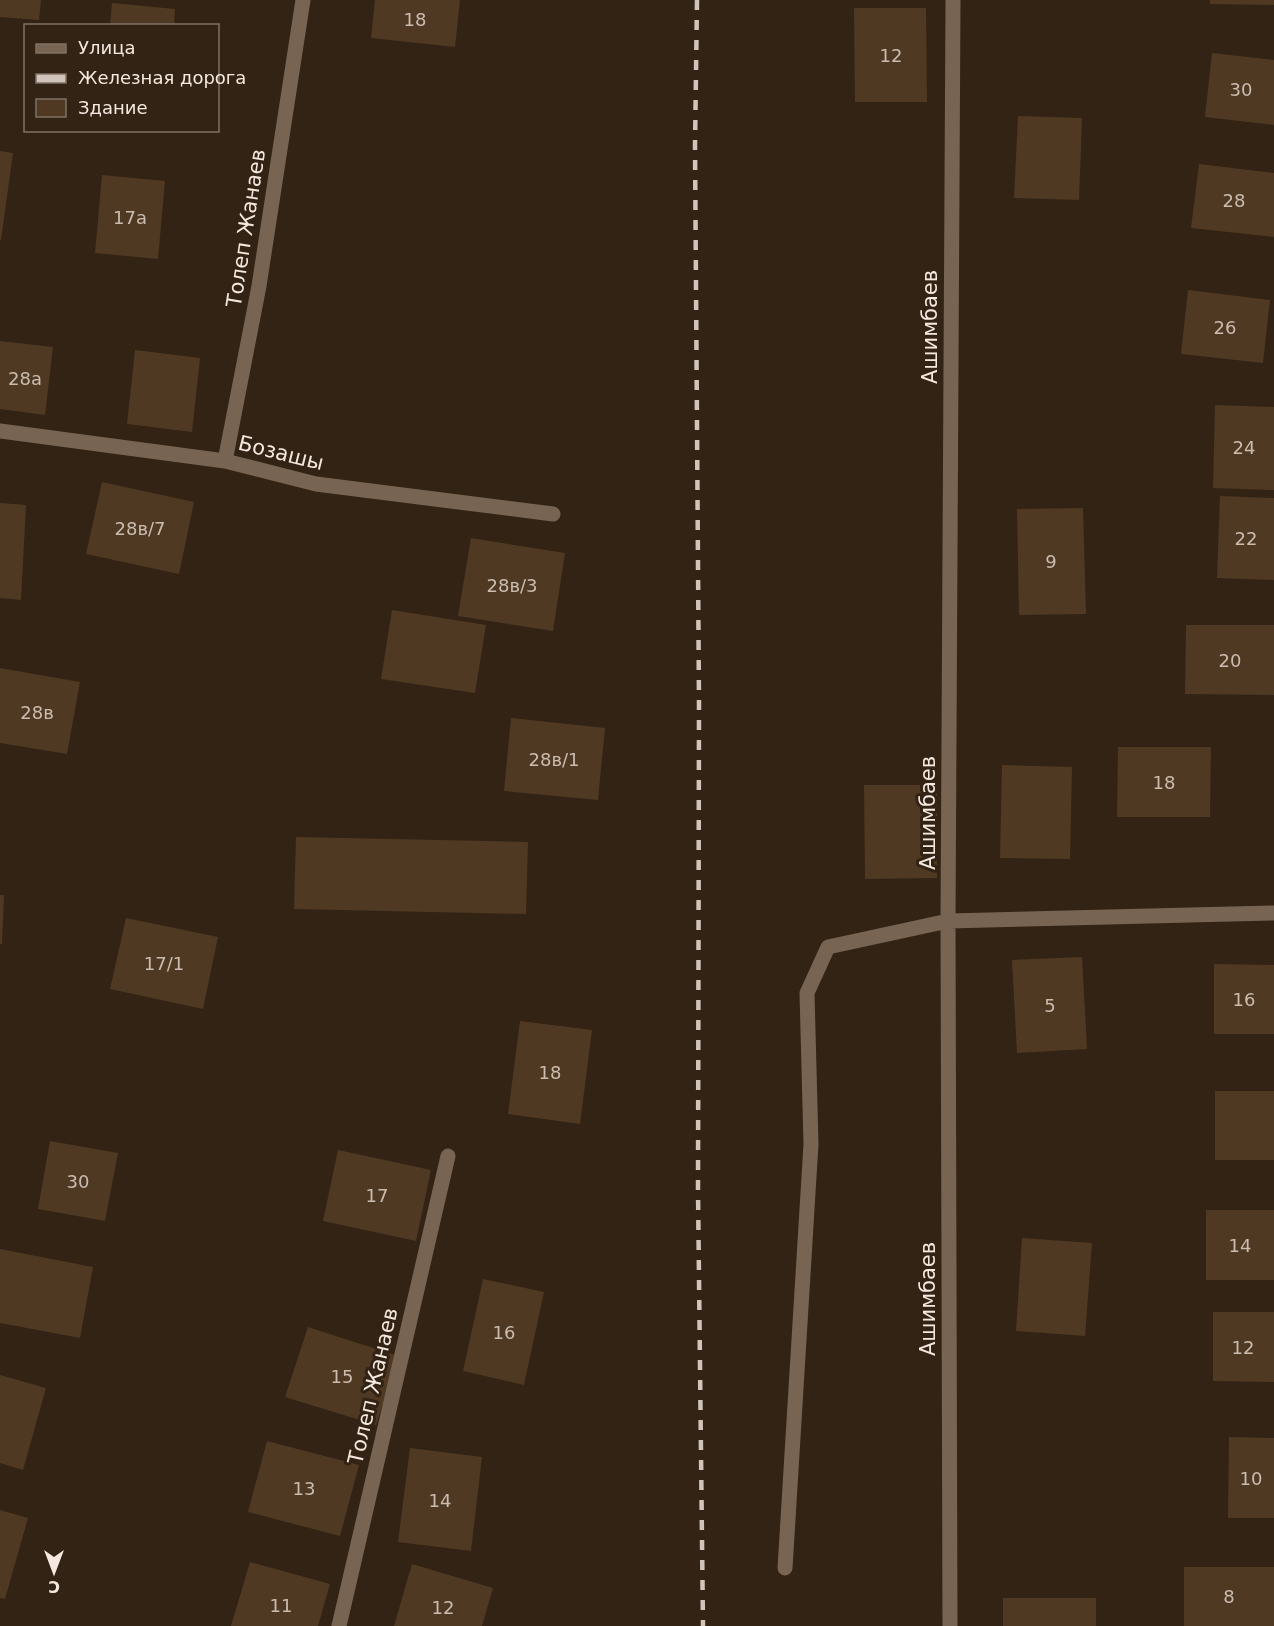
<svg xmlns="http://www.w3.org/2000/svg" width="1274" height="1626" viewBox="0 0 1274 1626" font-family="'DejaVu Sans',sans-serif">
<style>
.building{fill:#4f3923}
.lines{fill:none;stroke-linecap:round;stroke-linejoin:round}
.minor{stroke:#776453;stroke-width:15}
.rail{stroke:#d1c4ba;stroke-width:4.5;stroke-dasharray:10 10;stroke-linecap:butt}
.labels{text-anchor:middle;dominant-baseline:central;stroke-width:6;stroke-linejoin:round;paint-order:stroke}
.number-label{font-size:18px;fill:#cbbcb0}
.street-label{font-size:21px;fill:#f4e8df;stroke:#332314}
</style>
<rect width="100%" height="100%" fill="#332314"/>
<!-- building -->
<path class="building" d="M0,0H41L39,20L0,17Z
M375,0H460L455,47L371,38Z
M1210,0H1274V5L1210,4Z
M112,3L175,9L174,26H110Z
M854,8H926L927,102H855Z
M1212,53L1274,60V125L1205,117Z
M1018,116L1082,118L1079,200L1014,198Z
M0,151L13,153L1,240H0Z
M1199,164L1274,173V237L1191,228Z
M102,175L165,181L158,259L95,253Z
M1188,290L1270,300L1263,363L1181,354Z
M0,341L53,347L45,415L0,409Z
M135,350L200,358L192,432L127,424Z
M1215,405L1274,407V490L1213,488Z
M102,482L194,502L179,574L86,554Z
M1220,496L1274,498V580L1217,578Z
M0,503L26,505L21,600L0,598Z
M1083,508L1086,614L1019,615L1017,509Z
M471,538L565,553L553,631L458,616Z
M392,610L486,625L475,693L381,679Z
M1186,625H1274V695L1185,694Z
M0,668L80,682L67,754L0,743Z
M511,718L605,728L598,800L504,791Z
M1118,747H1211L1210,817H1117Z
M1002,765L1072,767L1070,859L1000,858Z
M864,785H937V878L865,879Z
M296,837L528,842L526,914L294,909Z
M0,895H4L2,944H0Z
M126,918L218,937L203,1009L110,989Z
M1082,957L1087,1049L1017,1053L1012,960Z
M1214,964L1274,965V1034H1214Z
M520,1021L592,1030L580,1124L508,1114Z
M1215,1091H1274V1160H1215Z
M50,1141L118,1153L105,1221L38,1209Z
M338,1150L431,1170L416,1241L323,1221Z
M1206,1210H1274V1280H1206Z
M1022,1238L1092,1243L1085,1336L1016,1331Z
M0,1249L93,1267L80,1338L0,1323Z
M483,1279L544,1292L524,1385L463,1371Z
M1213,1312H1274V1382L1213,1381Z
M308,1327L398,1356L376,1425L285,1397Z
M0,1375L46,1388L23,1470L0,1463Z
M1229,1437L1274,1438V1518H1228Z
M267,1441L359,1465L340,1536L248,1512Z
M410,1448L482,1457L471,1551L398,1542Z
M0,1510L28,1518L5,1599L0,1598Z
M250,1562L330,1584L318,1626H231Z
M412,1564L493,1588L482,1626H394Z
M1184,1567H1274V1626H1184Z
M1003,1598H1096V1626H1003Z"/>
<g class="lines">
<!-- minor -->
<path class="minor" d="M0,431L225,461L316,484L553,514
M225,461L259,286L303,0
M785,1568L811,1144L807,993L828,947L948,921L1274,913
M339,1626L448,1156
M950,1626L948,921L953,0"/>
<!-- rail -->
<path class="rail" d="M697,0L695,146L699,704L698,1191L703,1626"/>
</g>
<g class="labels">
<!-- number labels -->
<g class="number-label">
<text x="415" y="19">18</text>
<text x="891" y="55">12</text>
<text x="1241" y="89">30</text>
<text x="1234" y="200">28</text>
<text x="130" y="217">17а</text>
<text x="1225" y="327">26</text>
<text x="25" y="378">28а</text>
<text x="1244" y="447">24</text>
<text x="140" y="528">28в/7</text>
<text x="1246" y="538">22</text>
<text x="1051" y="561">9</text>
<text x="512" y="585">28в/3</text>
<text x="1230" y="660">20</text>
<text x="37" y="712">28в</text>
<text x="554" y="759">28в/1</text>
<text x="1164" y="782">18</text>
<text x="164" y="963">17/1</text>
<text x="1244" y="999">16</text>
<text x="1050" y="1005">5</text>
<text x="550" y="1072">18</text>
<text x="78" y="1181">30</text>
<text x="377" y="1195">17</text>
<text x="1240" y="1245">14</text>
<text x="504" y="1332">16</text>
<text x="1243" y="1347">12</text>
<text x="342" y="1376">15</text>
<text x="1251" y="1478">10</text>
<text x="304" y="1488">13</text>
<text x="440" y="1500">14</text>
<text x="1229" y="1596">8</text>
<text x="281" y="1605">11</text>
<text x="443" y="1607">12</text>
</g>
<!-- street labels -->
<g class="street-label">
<text transform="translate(246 228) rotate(-81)">Толеп Жанаев</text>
<text transform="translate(930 327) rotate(-90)">Ашимбаев</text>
<text transform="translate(281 453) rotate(14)">Бозашы</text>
<text transform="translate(928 813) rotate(-90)">Ашимбаев</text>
<text transform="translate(928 1299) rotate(-90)">Ашимбаев</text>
<text transform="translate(373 1386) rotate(-77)">Толеп Жанаев</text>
</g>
</g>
<!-- legend -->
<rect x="24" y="24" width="195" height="108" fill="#332314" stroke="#807265" stroke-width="1.5"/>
<rect x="36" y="44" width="30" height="9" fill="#776453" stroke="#807265" stroke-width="1.5"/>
<text x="78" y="54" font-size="18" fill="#f4e8df">Улица</text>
<rect x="36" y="74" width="30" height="9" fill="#d1c4ba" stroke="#807265" stroke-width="1.5"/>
<text x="78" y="84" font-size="18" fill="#f4e8df">Железная дорога</text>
<rect x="36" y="99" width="30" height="18" fill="#4f3923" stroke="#807265" stroke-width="1.5"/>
<text x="78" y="114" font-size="18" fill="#f4e8df">Здание</text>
<!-- north arrow -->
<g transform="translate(54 1572) rotate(180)" stroke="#332314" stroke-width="4.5" paint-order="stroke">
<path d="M0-4.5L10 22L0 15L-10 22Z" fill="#f4e8df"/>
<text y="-9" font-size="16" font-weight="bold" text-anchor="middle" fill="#f4e8df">С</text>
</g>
</svg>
